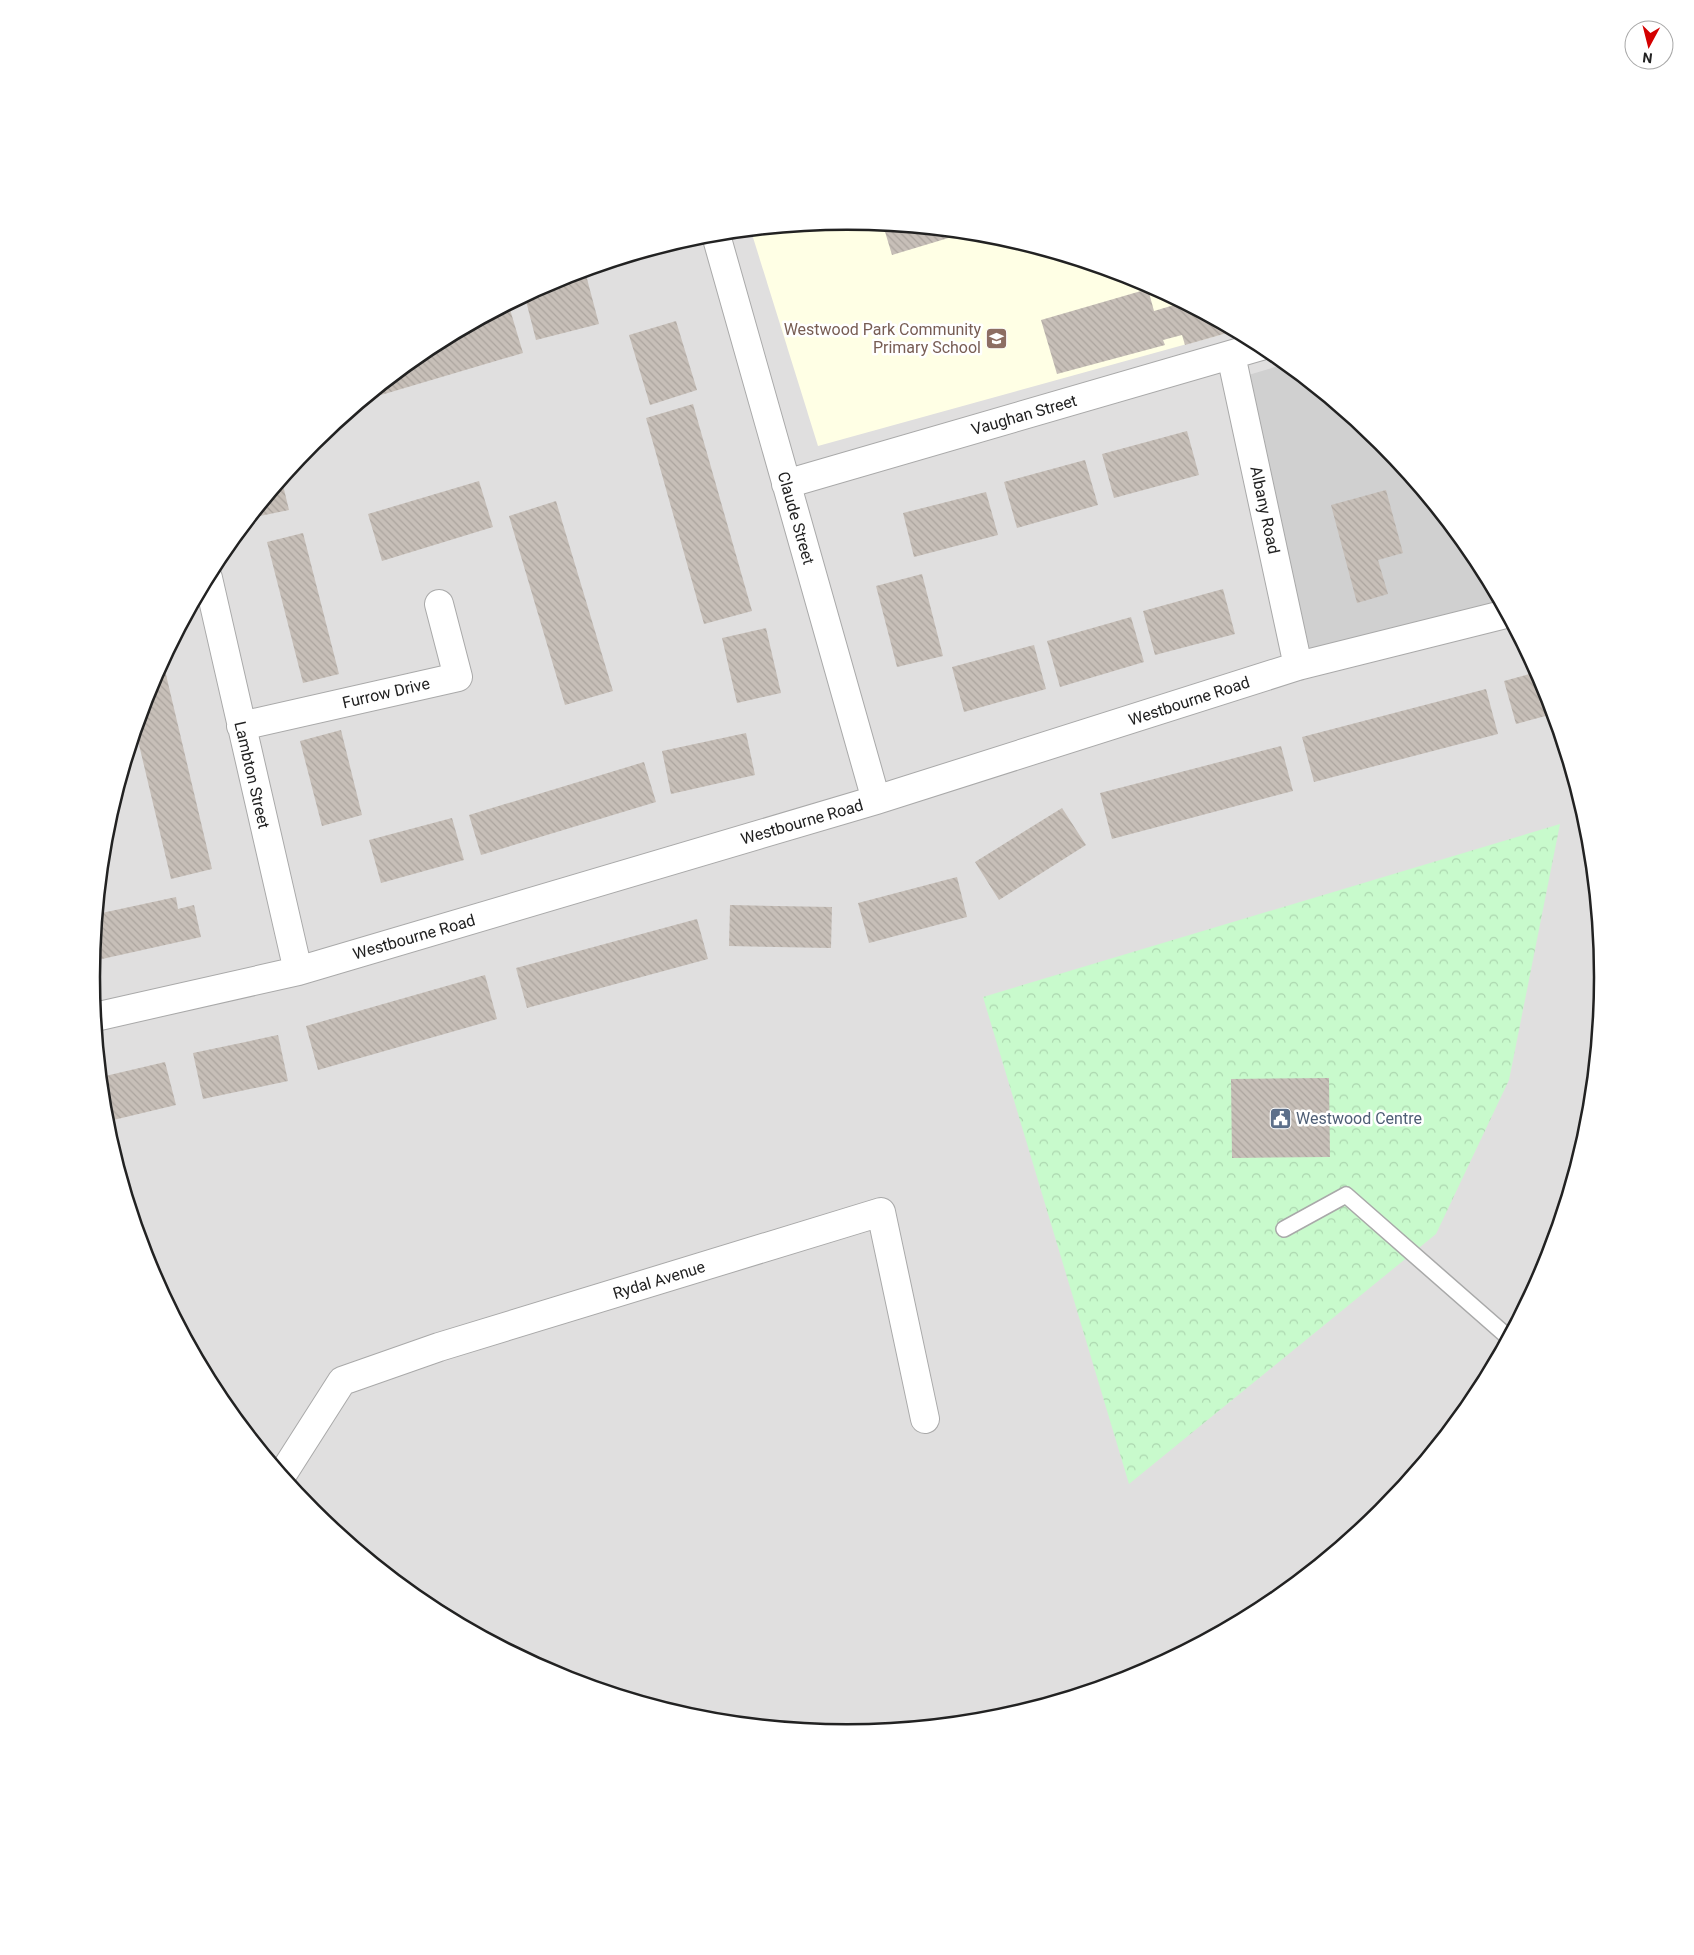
<svg xmlns="http://www.w3.org/2000/svg" width="1694" height="1955" viewBox="0 0 1694 1955" font-family="Roboto,sans-serif">
<style>
.residential{fill:#e0dfdf}
.education{fill:#ffffe5}
.religious{fill:#d0d0d0}
.park{fill:url(#park-crowns)}
.building{fill:url(#building-back-hatch)}
.lines{fill:none;stroke-linecap:round;stroke-linejoin:round}
.service-casing{stroke:#a9a9a9;stroke-width:18}
.minor-casing{stroke:#a9a9a9;stroke-width:30}
.service{stroke:#fff;stroke-width:15}
.minor{stroke:#fff;stroke-width:28}
.labels{text-anchor:middle;dominant-baseline:central;stroke-width:5;stroke-linejoin:round;paint-order:stroke}
.education-label{font-size:16px;fill:#785e54;stroke:#fff;text-anchor:end}
.street-label{font-size:16px;fill:#222;stroke:#fff}
.service-label{font-size:16px;fill:#4e5e75;stroke:#fff;text-anchor:start}
.rim{fill:none;stroke:#222;stroke-width:2.5}
</style>
<defs>
<pattern id="park-crowns" width="20" height="18" patternUnits="userSpaceOnUse" patternTransform="scale(1.25)"><rect width="20" height="18" fill="#c8facc"/><path d="M2 6a3 3 0 1 1 6 0M12 15a3 3 0 1 1 6 0" fill="none" stroke="#acd6af"/></pattern>
<pattern id="building-back-hatch" width="6" height="6" patternUnits="userSpaceOnUse" patternTransform="scale(1.25)"><rect width="6" height="6" fill="#c7bfb8"/><path d="M-1 5l2 2M0 0l6 6M5-1l2 2" fill="none" stroke="#aba49e"/></pattern>
</defs>
<rect width="100%" height="100%" fill="#f2efe9"/>
<!-- residential -->
<path class="residential" d="M94 977a753 753 0 1 1 1506 0a753 753 0 1 1-1506 0Z"/>
<!-- education -->
<path class="education" d="M847,222L995,236L1136,279L1234,331L818,446L751,231Z"/>
<!-- religious -->
<path class="religious" d="M1285,364L1382,443L1476,558L1501,606L1311,655L1245,376Z"/>
<!-- park -->
<path class="park" d="M1560,824L1509,1080L1436,1234L1129,1484L983,997Z"/>
<!-- building -->
<path class="building" d="M883,225L965,233L892,255Z
M586,275L599,324L536,340L525,297L547,285Z
M1148,289L1154,311L1181,303L1234,331L1185,345L1182,335L1163,340L1165,345L1057,374L1041,320Z
M509,306L523,353L381,395L379,389L427,349Z
M676,321L697,390L650,405L629,335Z
M693,404L752,611L704,624L646,418Z
M1187,431L1199,475L1114,498L1102,454Z
M1085,460L1098,505L1017,528L1004,482Z
M282,481L289,510L251,518Z
M479,481L493,527L382,561L368,514Z
M1386,490L1403,553L1378,560L1388,594L1357,603L1331,505Z
M986,492L998,535L914,557L903,513Z
M556,501L613,691L565,705L509,516Z
M303,533L339,674L303,683L267,542Z
M922,574L943,656L897,667L876,586Z
M1223,589L1235,634L1155,655L1143,611Z
M1131,617L1144,662L1060,687L1047,641Z
M766,628L781,693L737,703L722,638Z
M1034,645L1046,689L964,712L952,667Z
M163,662L212,869L171,879L136,732L149,688Z
M1537,672L1545,689L1553,714L1516,724L1504,681Z
M1486,689L1498,734L1314,782L1302,737Z
M341,730L362,815L322,826L300,741Z
M746,733L755,775L671,794L662,751Z
M1281,746L1293,791L1112,839L1100,793Z
M644,762L656,802L481,855L469,815Z
M1062,808L1086,845L999,900L975,862Z
M452,818L464,860L381,883L369,840Z
M957,877L967,917L869,943L858,903Z
M176,897L178,909L194,905L201,937L93,961L97,914Z
M730,905L832,907L831,948L729,946Z
M697,919L708,959L527,1008L516,968Z
M485,975L497,1019L318,1070L306,1026Z
M278,1035L288,1081L203,1099L193,1053Z
M165,1062L176,1105L105,1122L101,1077Z
M1329,1078L1330,1157L1232,1158L1231,1079Z"/>
<g class="lines">
<defs>
<path id="service" d="M1284,1229L1346,1195L1508,1337"/>
<path id="minor" d="M716,235L876,800
M1231,355L1298,666
M786,484L1261,346
M208,578L298,971
M241,726L458,677L439,604
M95,1017L298,971L876,800L1298,666L1506,614
M282,1475L342,1381L439,1347L881,1212L925,1419"/>
</defs>
<!-- service casing -->
<use href="#service" class="service-casing"/>
<!-- minor casing -->
<use href="#minor" class="minor-casing"/>
<!-- service -->
<use href="#service" class="service"/>
<!-- minor -->
<use href="#minor" class="minor"/>
</g>
<!-- icons -->
<defs>
<symbol id="school-square" viewBox="-11 -11 22 22"><rect x="-9" y="-9" width="18" height="18" rx="4" fill="#8d6e63" stroke="#fff"/><path d="M0-5L7-2L0 1L-7-2ZM-4 1L0 2.5L4 1V4Q0 6-4 4Z" fill="#fff"/></symbol>
<symbol id="civic-square" viewBox="-11 -11 22 22"><rect x="-9" y="-9" width="18" height="18" rx="4" fill="#5c6f8a" stroke="#fff"/><path d="M-.6-6.5H3V-4.5H.6V-3L4-1V1h2V6H-6V1h2V-1L-.6-3ZM-1.2 2.5V6h2.4V2.5Z" fill="#fff"/></symbol>
</defs>
<g fill-rule="evenodd">
<use href="#school-square" x="984" y="326" width="25" height="25"/>
<use href="#civic-square" x="1268" y="1106" width="25" height="25"/>
</g>
<g class="labels">
<!-- education labels -->
<g class="education-label">
<text x="981" y="329">Westwood Park Community<tspan x="981" dy="18">Primary School</tspan></text>
</g>
<!-- street labels -->
<g class="street-label">
<text transform="translate(1024 415) rotate(-16)">Vaughan Street</text>
<text transform="translate(1265 510) rotate(78)">Albany Road</text>
<text transform="translate(796 518) rotate(74)">Claude Street</text>
<text transform="translate(386 693) rotate(-13)">Furrow Drive</text>
<text transform="translate(1189 701) rotate(-18)">Westbourne Road</text>
<text transform="translate(252 775) rotate(77)">Lambton Street</text>
<text transform="translate(802 822) rotate(-16)">Westbourne Road</text>
<text transform="translate(414 937) rotate(-16)">Westbourne Road</text>
<text transform="translate(659 1280) rotate(-17)">Rydal Avenue</text>
</g>
<!-- service labels -->
<g class="service-label">
<text x="1296" y="1118">Westwood Centre</text>
</g>
</g>
<!-- crop -->
<path d="M0 0H1694V1955H0ZM100 977a747 747 0 1 1 1494 0a747 747 0 1 1-1494 0Z" fill="#fff" fill-rule="evenodd"/>
<path class="rim" d="M100 977a747 747 0 1 1 1494 0a747 747 0 1 1-1494 0Z"/>
<!-- north arrow -->
<g transform="translate(1649 45) rotate(187)"><circle r="24" fill="#ffffff" stroke="#a7a7a7"/>
<path d="M0-4L9 19L0 12L-9 19Z" fill="#d40000"/>
<text y="-8" font-size="14" font-weight="bold" text-anchor="middle" fill="#222222">N</text>
</g>
</svg>
